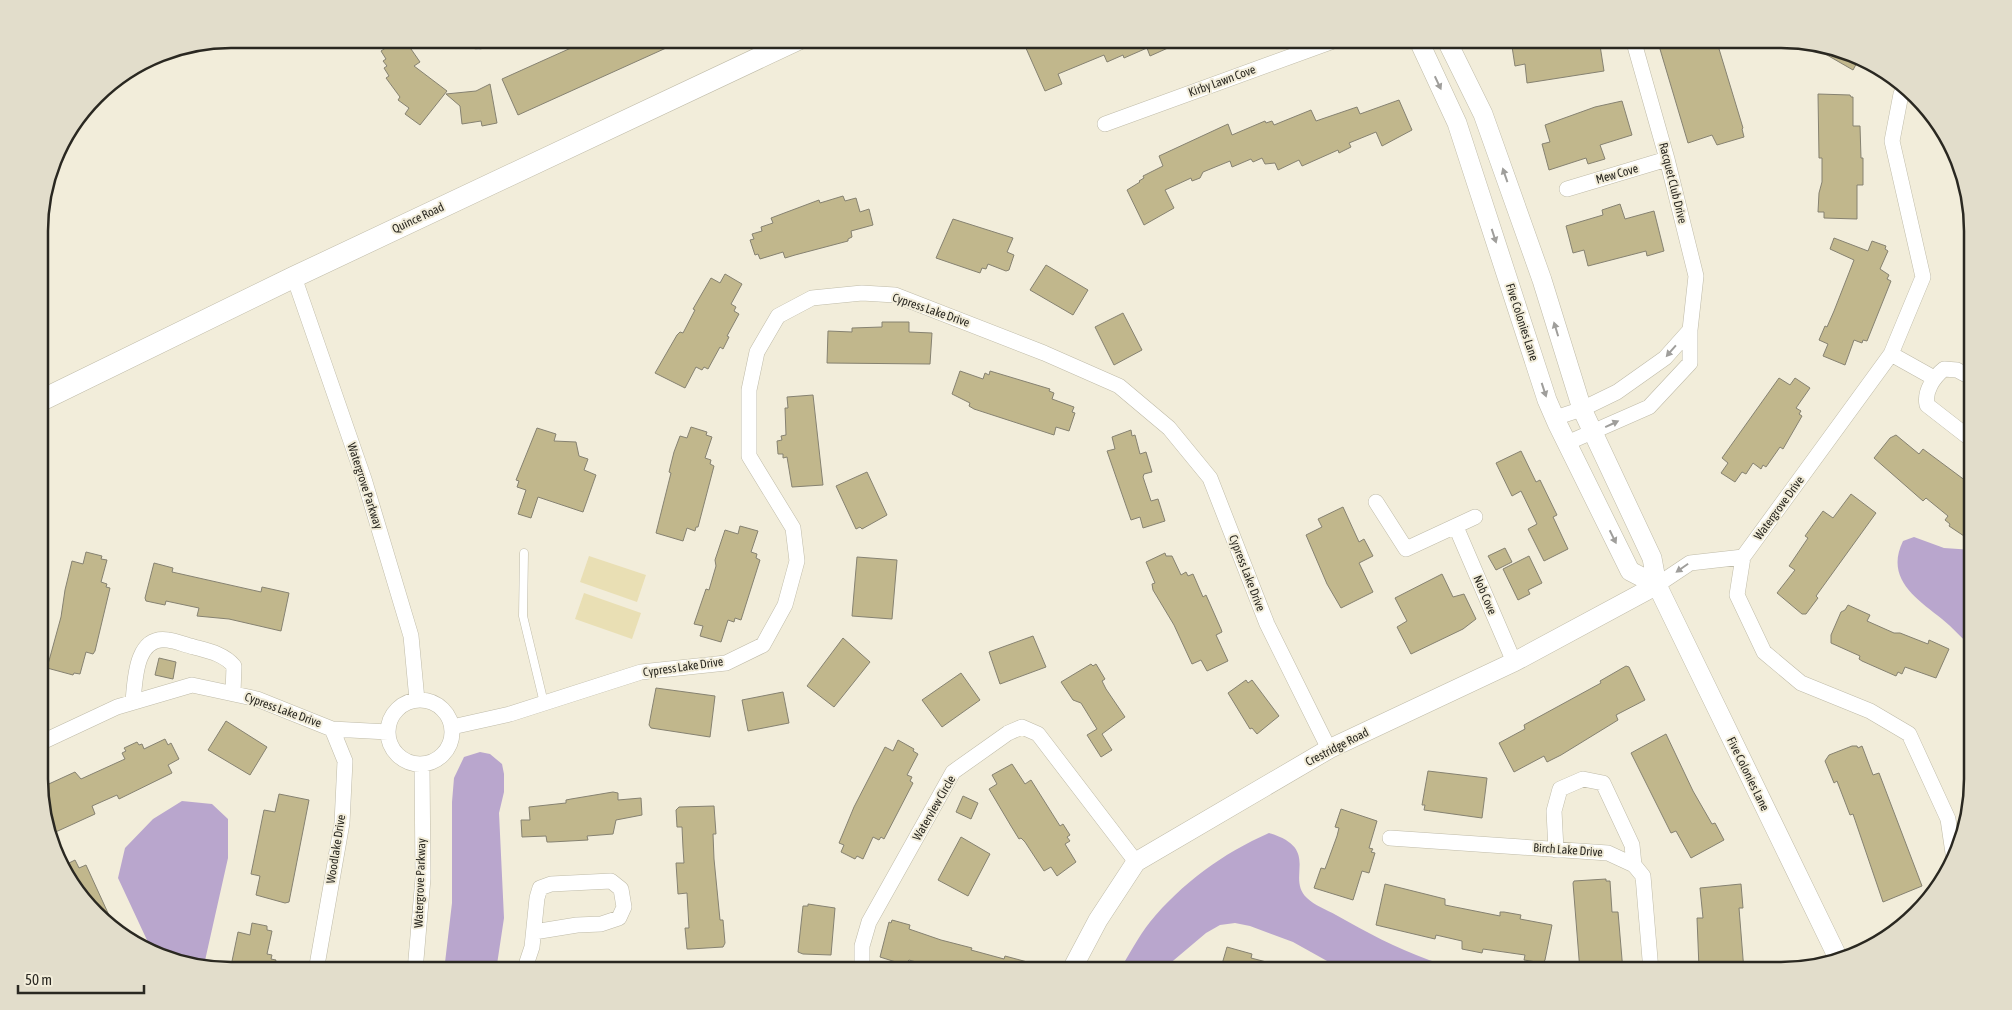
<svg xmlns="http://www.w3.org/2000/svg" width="2012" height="1010" viewBox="0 0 2012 1010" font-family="'Asap Condensed',sans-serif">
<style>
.green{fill:#e9dfb4}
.water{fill:#b9a6cd}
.building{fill:#c1b78c;stroke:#868271}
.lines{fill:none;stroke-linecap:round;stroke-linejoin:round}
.service-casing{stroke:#bfbba8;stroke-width:9}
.minor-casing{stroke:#bfbba8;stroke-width:16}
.tertiary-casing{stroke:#bfbba8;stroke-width:20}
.secondary-casing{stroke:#bfbba8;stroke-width:22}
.service{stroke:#fff;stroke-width:8}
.minor{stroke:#fff;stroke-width:15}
.tertiary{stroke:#fff;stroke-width:19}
.secondary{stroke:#fff;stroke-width:21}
.oneway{fill:#9f9e9b}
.labels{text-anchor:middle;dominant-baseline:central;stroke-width:4;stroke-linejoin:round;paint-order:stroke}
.street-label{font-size:12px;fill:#2a2821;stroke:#f2edda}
.rim{fill:none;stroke:#2a2821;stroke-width:2.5}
</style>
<rect width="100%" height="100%" fill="#f2edda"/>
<!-- green -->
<path class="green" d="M589,556L646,575L637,602L580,582Z
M584,593L641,613L632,639L575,619Z"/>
<!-- water -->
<path class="water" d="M1914,537L1944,548L1973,550V649C1963,639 1953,628 1942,619C1915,598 1885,578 1903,541Z
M480,752L490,754L502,764L504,774V792L499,813L504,918L496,971H444L452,903V802L454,778L464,757Z
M182,801L212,804L228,819V858L204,965L153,953L118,878L125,848L153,819Z
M1269,833C1322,849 1285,877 1307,898C1314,905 1327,910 1336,915C1366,932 1396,948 1429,960C1443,965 1459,968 1473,971H1345L1293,942L1250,926L1235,923L1220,925L1206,933L1161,971H1119C1129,955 1138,937 1150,922C1181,884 1223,853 1269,833Z"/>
<!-- building -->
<path class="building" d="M399,39H425L411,49L420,62L414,66L447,91L420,125L405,114L409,108L398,100L400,97L386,78L389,76L384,68L387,66L383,61L386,59L381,51Z
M591,39H686L518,115L502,79Z
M1043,39H1188L1150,56L1147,48L1124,58L1123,55L1107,62L1104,55L1058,74L1062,84L1045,91L1025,46Z
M1519,39H1566V41L1599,39L1604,71L1527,83L1525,64L1515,66L1511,40Z
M1657,39H1716L1743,128L1742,129L1744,137L1717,145L1712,135L1688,143Z
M1821,48L1852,55L1860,57L1853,70L1820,51Z
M490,84L497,123L482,126L481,121L462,124L460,106L446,94L476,91Z
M1818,94L1850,95L1851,97H1853V126H1860L1861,158H1863V185H1857V219L1824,218V212H1818L1819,193L1822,182V158H1819Z
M1399,100L1412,130L1382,146L1376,132L1349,143L1351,147L1339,153L1338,150L1302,166L1299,160L1278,170L1275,163L1265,164L1262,158L1253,162L1251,159L1232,167L1230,161L1203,172L1200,178L1192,181L1191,178L1165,190L1174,208L1144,225L1127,190L1140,182L1139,181L1144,178L1143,176L1163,166L1159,156L1228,124L1232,135L1265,121L1266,123L1272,121L1274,125L1311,110L1316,121L1357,107L1360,114Z
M1622,101L1632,135L1600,145L1605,159L1588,164L1586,158L1549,170L1542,144L1550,142L1545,125L1595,107Z
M843,196L845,201L856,198L860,212L869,209L873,225L851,231L852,237L848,239V241L795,255L785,258L783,252L760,259L758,254L755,255L750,240L754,239L752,234L762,231L761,227L773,223L771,218L819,200L820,203Z
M1620,204L1625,219L1654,211L1664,251L1647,256L1646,251L1588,266L1584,250L1573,253L1566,226L1603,215L1602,210Z
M953,219L1013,238L1007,252L1014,255L1009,270L1006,271L988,264L986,269L982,268L980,273L936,258Z
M1834,238L1868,251L1872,241L1886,246L1885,249L1888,251L1880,269L1889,275L1887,279L1891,281L1867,341L1863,340L1862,343L1854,340L1845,365L1823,356L1828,344L1819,340L1825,326L1827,327L1834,311L1854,260L1830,249Z
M1046,265L1088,290L1073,315L1030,290Z
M725,274L742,284L731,304L736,307L734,311L739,314L727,336L729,337L723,349L720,347L708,369L704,367L702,370L696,367L685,388L655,373L677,335L680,332L683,333L695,310L693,309L711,278L720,283Z
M1123,313L1142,350L1114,365L1095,327Z
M882,322H909V332L932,333L930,364L827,363L828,331L852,332V328L882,327Z
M960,371L983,379L985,373L989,375L990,371L1050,389L1049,391L1054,393L1052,399L1074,407L1072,412L1075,413L1069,431L1056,427L1054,435L974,409L969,406L970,403L952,394Z
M1779,378L1790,385L1795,378L1810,388L1796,408L1801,411L1799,414L1802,416L1783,449L1780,447L1766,467L1763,465L1761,469L1753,463L1746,474L1742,472L1735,482L1721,473L1728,463L1722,458Z
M813,395L823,485L792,487L787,457L783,458V454H778L777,441L782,440L781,436L786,435L785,408H788L787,397Z
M691,427L707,432L706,435L712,437L705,458L711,460L710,464L714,466L698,527H696L695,531L687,528L683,541L656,533L671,473L669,472L674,452L680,436L687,438Z
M537,428L556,434L554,441L576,442L579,456L588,459L584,470L596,475L583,512L538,497L531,518L518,514L526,490L517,487L519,481L516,480Z
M1131,430L1132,436L1135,435L1140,454L1146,452L1152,472L1144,474L1143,477L1151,501L1158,499L1165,521L1143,528L1140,517L1131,520L1107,451L1115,449L1112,437Z
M1896,435L1919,454L1923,449L1970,484L1964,490L1972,499L1973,542L1949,526L1950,524L1945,520L1948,516L1926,498L1923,501L1874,458L1890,438Z
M1521,451L1536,482L1540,480L1557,515L1553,517L1568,549L1544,561L1528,529L1537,524L1521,491L1512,496L1496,463Z
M867,472L887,515L862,529L860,527L856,529L836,486Z
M1851,494L1876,513L1816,596L1818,598L1806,614H1802L1777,593L1795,570L1789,566L1808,538L1805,536L1823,511L1833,518Z
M1343,507L1359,542L1364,539L1373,556L1359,563L1373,592L1341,608L1327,584L1306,535L1322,527L1318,519Z
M740,526L758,531L751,552L757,554L756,558L760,560L741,620L735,618L734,622L728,620L721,642L700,636L703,626L694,624L706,589L709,590L716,566L715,560L725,530L738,534Z
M1505,548L1512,562L1496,570L1488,556Z
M86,552L102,556L101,559L107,560L101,582L107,584L106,587L110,588L95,651L93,654L86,652L80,674L74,673L73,675L47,668L61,617L65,590L72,561L83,564Z
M1165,553L1166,556H1172L1181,575L1186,572L1188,576L1193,574L1203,597L1206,595L1221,629L1222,632L1216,635L1228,661L1207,671L1201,660L1192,664L1174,625L1153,590L1152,584L1155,583L1146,562Z
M1529,556L1542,583L1528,590L1530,594L1518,600L1503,569Z
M857,557L897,560L892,619L852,616Z
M154,563L173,568L172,572L181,574L261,592L262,587L289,593L281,631L229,619L197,616L199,608L166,601L165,605L146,601L145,598Z
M1442,574L1453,597L1464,594L1476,619L1463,629L1411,654L1397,627L1407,621L1395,598Z
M1848,605L1870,615L1867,621L1894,633H1900L1928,644L1929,640L1949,649L1936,678L1905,667L1902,674L1898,672L1896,676L1862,661L1859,659L1860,656L1831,643V635L1841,612L1845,610Z
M1033,636L1046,667L1000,684L989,652Z
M843,638L870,662L834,707L807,686Z
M159,658L176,662L173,679L155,675Z
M1091,664L1093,666L1096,664L1105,679L1102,681L1106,689L1125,717L1102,734L1112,750L1101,757L1087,735L1097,729L1081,703L1073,700L1061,682Z
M1626,666L1629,667L1645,700L1616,715L1618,720L1561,755L1547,762L1544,756L1514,772L1499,743L1525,729L1524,725L1601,683L1600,681Z
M961,673L980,700L942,727L922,700Z
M1246,680L1248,683L1252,680L1279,716L1257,734L1252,728L1250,729L1228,693Z
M656,688L715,696L710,737L651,728L649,725Z
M783,692L789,723L748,731L742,700Z
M226,721L267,747L250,775L208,750Z
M1666,734L1693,791L1712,824L1715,823L1724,840L1691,858L1676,831L1671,833L1631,753Z
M165,739L168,745L171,743L179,759L168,765L172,773L119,799L117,795L92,806L95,814L49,835L40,805V788L75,772L81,779L125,759L122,753L126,751L124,748L137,742L139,745L142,744L144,749Z
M898,740L914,749L913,751L918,754L907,775L912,777L910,781L913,783L884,839L881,837L879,840L873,837L863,859L857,856L855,859L841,852L844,845L839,843L854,807L885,747L893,751Z
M1852,746H1857L1858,748L1862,746L1873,775L1879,773L1922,886L1883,902L1853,814L1850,815L1837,781L1834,783L1825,761L1829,755Z
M1012,764L1025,784L1031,780L1060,826L1063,824L1070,835L1067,837L1070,841L1065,844L1076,862L1057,876L1051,867L1044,871L1025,842L1021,838L1019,839L1011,826L989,789L997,784L992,775Z
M1428,771L1487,778L1482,818L1424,810L1425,805H1422Z
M613,792L618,793V800L641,798L642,815L616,820L613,834L587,836L588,840L551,842H547L546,836L522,837L521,820H530L529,807L566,803V800L571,799Z
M279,794L309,800L289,902L285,903L256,895L260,876L251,874L264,810L275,812Z
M963,796L978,803L971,819L956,812Z
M714,806L716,834H713L714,859L720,920H723L725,943L723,947L690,949H687L685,928H689L687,893L678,894L676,863H684L683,848L682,827H677L676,810L679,807Z
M1341,809L1377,821L1369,848L1373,849L1371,852L1375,853L1369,873L1362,871L1353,900L1314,888L1321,868L1325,869L1337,836L1339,828L1335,827Z
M961,837L990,854L968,896L938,880Z
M75,860L79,868L86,865L113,924L78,896L61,867Z
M1606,879V881H1610L1612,912H1618L1623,971H1580L1573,883L1574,881Z
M1385,884L1445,899V905L1500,916V912H1504L1521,915L1520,919L1552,925L1545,960L1543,963L1524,960L1525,955L1483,949L1482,953L1462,949V941L1436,935L1435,939L1376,925Z
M1741,884L1743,908H1739L1744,971L1704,970V968H1699L1697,918H1703L1700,888Z
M808,904L835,908L831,955L803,954L798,952L803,906H808Z
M892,920L910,925L909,929L941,940L972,948L971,950L1004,959L1005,956L1046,967V971H931L932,968L927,965L909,960L906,963H899L880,957L889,922L891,923Z
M252,923L267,926V930L272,931L267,954L272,955L271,959L276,960L273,971H230L238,932L250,935Z
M1227,947L1252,954L1251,958L1282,966L1281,971H1220Z"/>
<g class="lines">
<defs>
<path id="service" d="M524,553L523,616L544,703"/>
<path id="minor" d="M1633,39L1667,159L1696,276L1690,330
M478,42L486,39
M1904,90L1901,94L1892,141L1923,277L1891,354L1743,557L1737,595L1764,652L1801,683L1870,711L1909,734L1948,819L1954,860
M1105,124L1339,39
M1567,189L1667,159
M294,277L364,479L411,636L417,700
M1891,354L1934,378
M1972,378L1957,370L1944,369C1934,377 1924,391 1927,405L1972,440
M1555,418L1582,409L1617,392L1665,358L1690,330V363L1649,407L1567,443
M1376,502L1406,549L1475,517
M1456,527L1514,662
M1657,585L1690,563L1743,557
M388 732a32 32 0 1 1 64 0a32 32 0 1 1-64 0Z
M133,702C135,681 135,635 168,640C176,641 185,645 194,647C209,651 224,654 234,666L233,693
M452,727L510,714L641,672L726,663L763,645L785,605L797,561L793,528L749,456V390L757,352L778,316L812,298L862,293L895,295L1044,353L1119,386L1169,428L1210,478L1267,624L1329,749
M40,743L117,707L192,685L257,699L332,729L388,732
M1390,838L1608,853L1634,865L1643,876L1651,971
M1556,850L1554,811L1560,789L1583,779L1603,783L1632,845L1634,865
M316,971L342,823L345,761L332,729
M415,971L423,878L422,764
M524,971L532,947L537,898L540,888L551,884L611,881L621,889L624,907L619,918L601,924L577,925L534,932
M862,971V946L869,922L953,772L1008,733L1022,727L1038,734L1136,862"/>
<path id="tertiary" d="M1418,39L1457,123L1547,400L1557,423L1630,571L1657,585
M1446,39L1483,114L1542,280L1582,409L1652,558L1657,585L1840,962
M1071,971L1098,920L1136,862L1329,749L1514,662L1657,585"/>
<path id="secondary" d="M40,401L294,277L799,39"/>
</defs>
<!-- service casing -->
<use href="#service" class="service-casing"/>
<!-- minor casing -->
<use href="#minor" class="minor-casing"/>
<!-- tertiary casing -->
<use href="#tertiary" class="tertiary-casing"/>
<!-- secondary casing -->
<use href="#secondary" class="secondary-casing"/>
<!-- service -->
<use href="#service" class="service"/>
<!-- minor -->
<use href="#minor" class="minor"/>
<!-- tertiary -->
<use href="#tertiary" class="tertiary"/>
<!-- secondary -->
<use href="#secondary" class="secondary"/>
</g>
<!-- one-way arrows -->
<defs><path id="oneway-solid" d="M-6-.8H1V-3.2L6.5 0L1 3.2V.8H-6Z" transform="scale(1.25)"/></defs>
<g class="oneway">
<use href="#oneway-solid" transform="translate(1438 83) rotate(65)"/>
<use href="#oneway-solid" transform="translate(1505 175) rotate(-109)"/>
<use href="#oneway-solid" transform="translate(1494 236) rotate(72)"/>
<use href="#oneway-solid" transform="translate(1556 329) rotate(-107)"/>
<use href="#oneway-solid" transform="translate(1671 351) rotate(131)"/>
<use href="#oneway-solid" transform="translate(1544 390) rotate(72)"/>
<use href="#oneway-solid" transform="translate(1612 424) rotate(-25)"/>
<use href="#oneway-solid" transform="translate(1613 537) rotate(64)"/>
<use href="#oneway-solid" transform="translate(1682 568) rotate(145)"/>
</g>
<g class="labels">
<!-- street labels -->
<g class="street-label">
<text transform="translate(1222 81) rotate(-20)">Kirby Lawn Cove</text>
<text transform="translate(1617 174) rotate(-16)">Mew Cove</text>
<text transform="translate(1673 183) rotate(76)">Racquet Club Drive</text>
<text transform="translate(418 218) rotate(-25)">Quince Road</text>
<text transform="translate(931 310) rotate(19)">Cypress Lake Drive</text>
<text transform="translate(1522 322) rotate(72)">Five Colonies Lane</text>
<text transform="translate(365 486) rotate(72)">Watergrove Parkway</text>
<text transform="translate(1779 508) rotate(-54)">Watergrove Drive</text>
<text transform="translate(1247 573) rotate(69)">Cypress Lake Drive</text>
<text transform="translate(1485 595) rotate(67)">Nob Cove</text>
<text transform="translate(683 667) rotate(-8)">Cypress Lake Drive</text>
<text transform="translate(283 710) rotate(20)">Cypress Lake Drive</text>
<text transform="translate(1337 747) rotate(-27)">Crestridge Road</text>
<text transform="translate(1748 774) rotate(64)">Five Colonies Lane</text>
<text transform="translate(934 808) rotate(-60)">Waterview Circle</text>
<text transform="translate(336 849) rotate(-81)">Woodlake Drive</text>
<text transform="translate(1568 850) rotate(4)">Birch Lake Drive</text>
<text transform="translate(420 883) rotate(-88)">Watergrove Parkway</text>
</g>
</g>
<!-- crop -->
<path d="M0 0H2012V1010H0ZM231 48H1781A183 183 0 0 1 1964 231V779A183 183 0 0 1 1781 962H231A183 183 0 0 1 48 779V231A183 183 0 0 1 231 48Z" fill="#e2ddcb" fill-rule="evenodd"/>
<path class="rim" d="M231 48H1781A183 183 0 0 1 1964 231V779A183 183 0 0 1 1781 962H231A183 183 0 0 1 48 779V231A183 183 0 0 1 231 48Z"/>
<!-- scale -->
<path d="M18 985v8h126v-8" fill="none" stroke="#2a2821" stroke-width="2.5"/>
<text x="25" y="985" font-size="15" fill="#2a2821" stroke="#f2edda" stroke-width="4" paint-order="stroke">50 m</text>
</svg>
